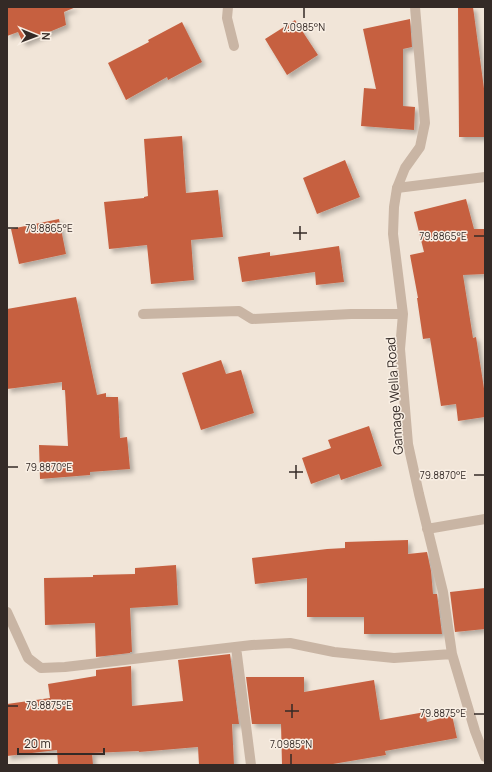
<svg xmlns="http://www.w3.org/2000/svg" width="492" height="772" viewBox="0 0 492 772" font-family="Manrope,sans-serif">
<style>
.building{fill:#c66141;filter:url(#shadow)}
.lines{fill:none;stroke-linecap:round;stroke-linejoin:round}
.service{stroke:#c9b5a4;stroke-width:10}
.minor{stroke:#c9b5a4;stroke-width:10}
.ticks{fill:none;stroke:#342a26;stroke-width:1.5}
.labels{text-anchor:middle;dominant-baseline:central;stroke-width:3;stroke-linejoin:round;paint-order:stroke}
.street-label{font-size:13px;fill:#342a26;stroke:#f9efe4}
.ticks-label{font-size:10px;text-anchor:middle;fill:#342a26;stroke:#f9efe4;stroke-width:3;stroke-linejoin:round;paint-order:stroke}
</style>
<defs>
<filter id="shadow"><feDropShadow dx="3.5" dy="3.5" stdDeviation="2" flood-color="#0004"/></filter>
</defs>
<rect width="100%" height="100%" fill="#f1e5d8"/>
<!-- building -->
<path class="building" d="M7,7H76L64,12L66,25L23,43L18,32L7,36Z
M473,7L485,96V137H459L458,8Z
M410,19L412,47L403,49V106L415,107L414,130L361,126L364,88L376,89L363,29Z
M295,20L318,55L287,75L265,39Z
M182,22L202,62L168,80L167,77L126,100L108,63L149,42L148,40Z
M182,136L186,193L218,190L223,237L191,240L194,280L151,284L147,245L109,249L104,202L144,198V197L148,196L144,139Z
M345,160L360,197L317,214L303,178Z
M466,199L474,229H485V274L463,275L473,338L476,337L485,395V417L458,421L456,404L441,406L430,338L423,339L417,298H418L410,255L424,252L414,212Z
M59,219L66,254L19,264L11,229Z
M339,246L344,282L316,285L315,272L242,282L238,257L270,252V256Z
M76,297L97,395L106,393V397H118L120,438L127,437L130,469L90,472V475L40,479L39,445L68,446L65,390H62V382L7,389V309Z
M221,360L226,374L241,370L254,413L201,430L182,373Z
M369,426L382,466L341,480L339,474L311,484L302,458L331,448L328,440Z
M408,540V554L427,552L431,571L433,594H437L442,634H364V617H307V578L255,584L252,558L327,549L345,548V542Z
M176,565L178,605L130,608L132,652H130V653L96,657L95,623L45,625L44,578L93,577V575L135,574V568Z
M485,588V629L455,632L450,592Z
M230,654L239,724H232L234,765H199L198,747L139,752V751L92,753L93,765H58L57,750L7,756V704L50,698L48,684L96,676V670L131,666L132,706L183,701L178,660Z
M246,677H304V692L374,680L380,720L425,712L427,722L452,715L457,738L385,751L386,755L327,765H282L281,724H252Z"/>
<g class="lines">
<!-- service -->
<path class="service" d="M228,7L227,18L234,46
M397,188L485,177"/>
<!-- minor -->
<path class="minor" d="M415,7L425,123L420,147L405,168L397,188L394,207L393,234L403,314L400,349L408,444L419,494L443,592L452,654L475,731L485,757
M143,314L239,311L252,319L351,314H403
M427,529L485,519
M7,612L28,658L41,668L65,667L252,645L290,643L334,652L394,658L452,654
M236,647L251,765"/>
</g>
<!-- ticks -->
<path class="ticks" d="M304,18V8M8,228H18M293,233H307M474,236H484M300,240V226M8,467H18M289,472H303M474,475H484M296,479V465M8,706H18M285,711H299M474,714H484M292,718V704M291,764V754"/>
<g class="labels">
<!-- street labels -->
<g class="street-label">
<text transform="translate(394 396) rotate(-94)">Gamage Wella Road</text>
</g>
</g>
<g class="ticks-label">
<text x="304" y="31">7.0985°N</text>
<text x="49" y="232">79.8865°E</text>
<text x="443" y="240">79.8865°E</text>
<text x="49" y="471">79.8870°E</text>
<text x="443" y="479">79.8870°E</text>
<text x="49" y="709">79.8875°E</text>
<text x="443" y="717">79.8875°E</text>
<text x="291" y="748">7.0985°N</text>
</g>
<!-- border -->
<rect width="492" height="772" fill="none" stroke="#342a26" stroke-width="16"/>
<!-- north arrow -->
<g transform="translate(36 36) rotate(91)" stroke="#f9efe4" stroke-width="3" paint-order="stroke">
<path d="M0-3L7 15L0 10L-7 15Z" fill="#342a26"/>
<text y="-6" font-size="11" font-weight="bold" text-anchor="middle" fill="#342a26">N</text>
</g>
<!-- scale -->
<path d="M18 748v6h86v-6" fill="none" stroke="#342a26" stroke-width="2"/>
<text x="24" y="748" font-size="12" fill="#342a26" stroke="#f9efe4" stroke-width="3" paint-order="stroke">20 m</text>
</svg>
